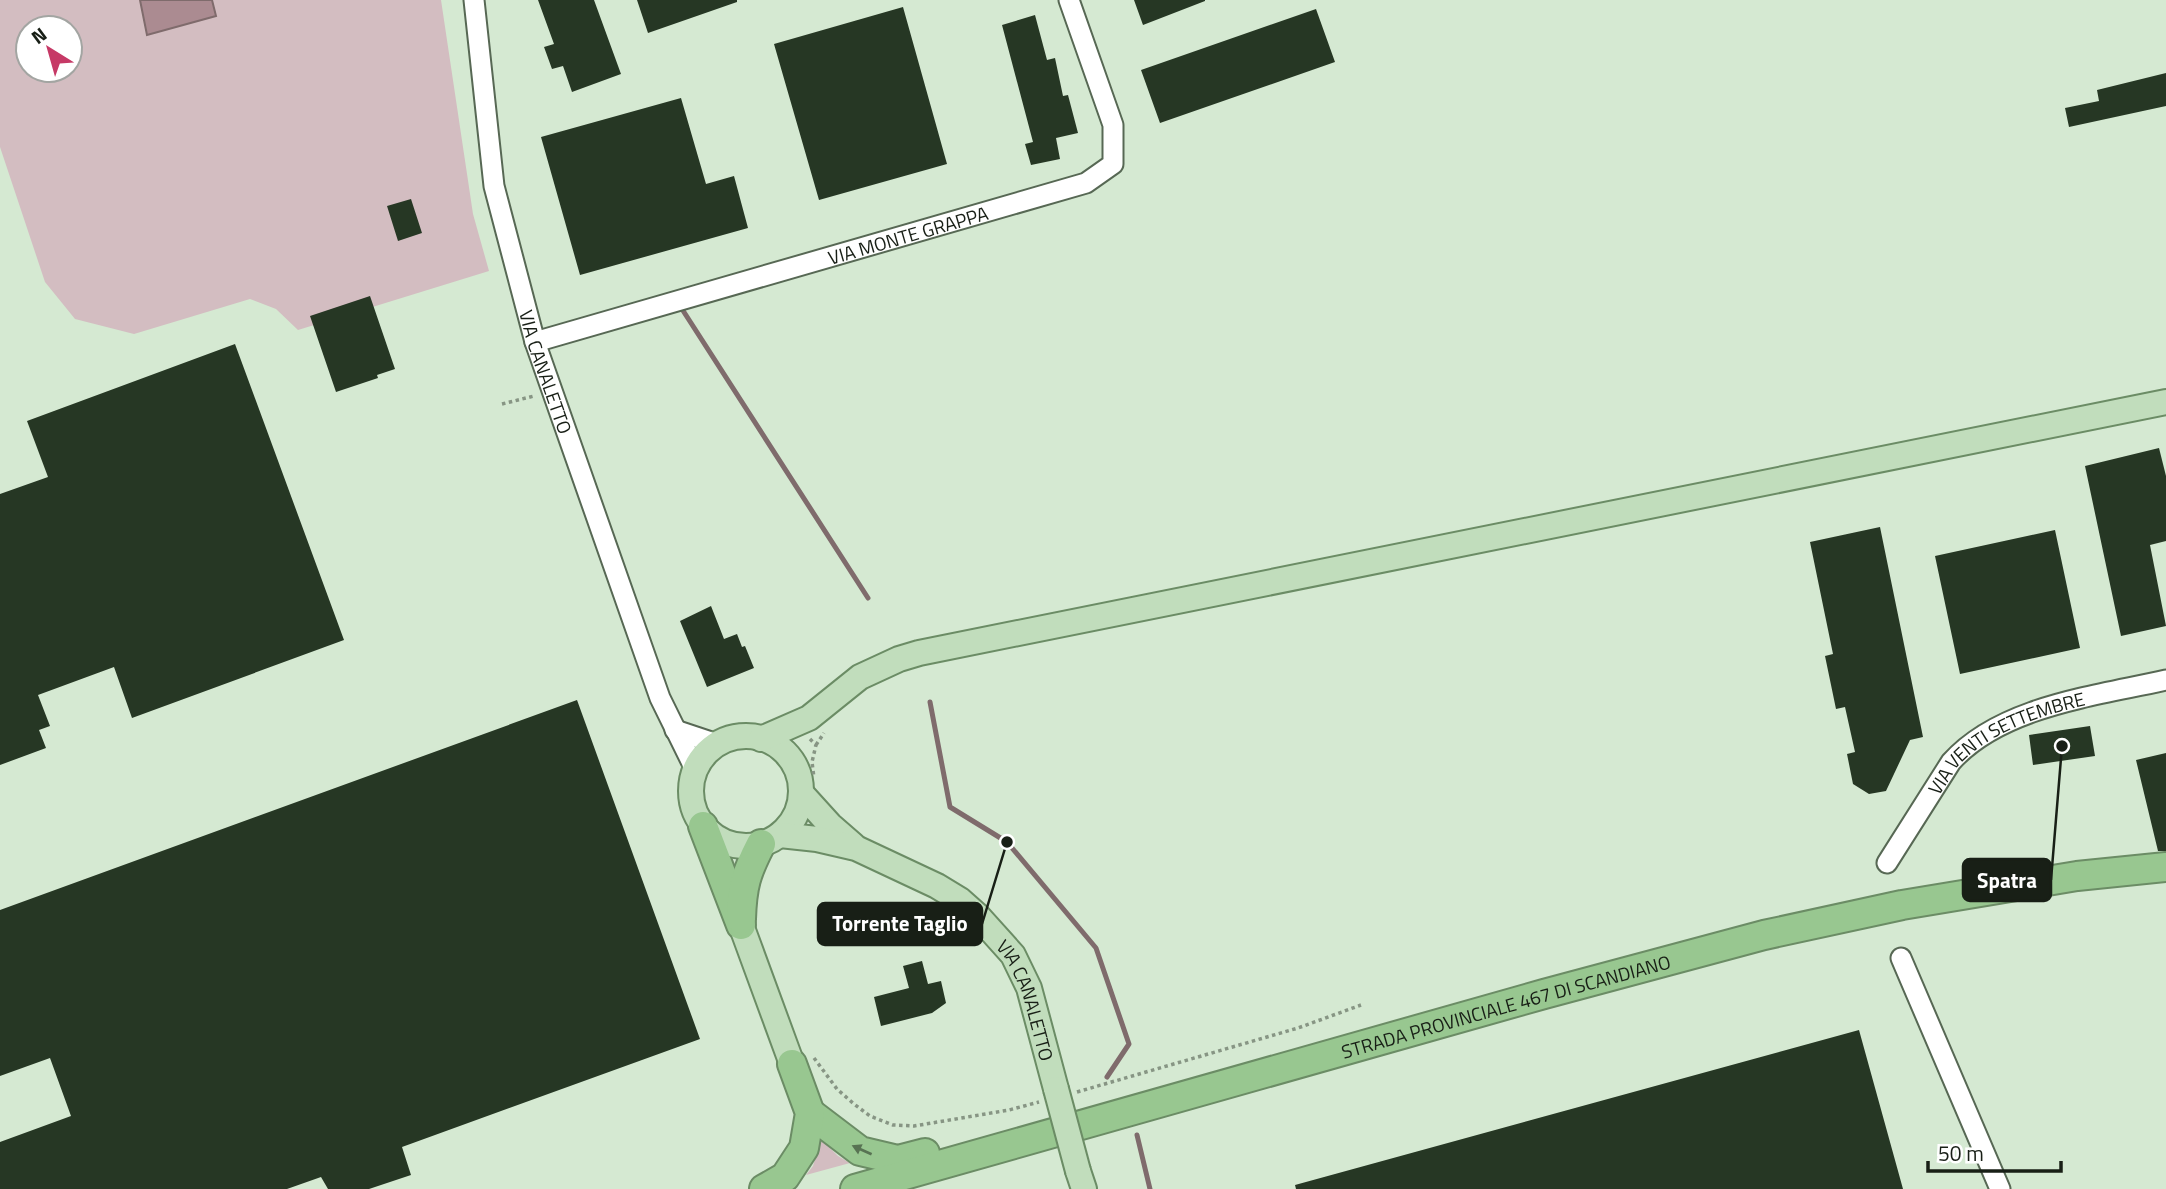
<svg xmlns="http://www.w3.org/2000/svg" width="2166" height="1189" viewBox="0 0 2166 1189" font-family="'Titillium Web',sans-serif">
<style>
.green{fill:#d3bdc1;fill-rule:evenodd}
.water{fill:#ab8b91;stroke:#7f6b6c;stroke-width:2}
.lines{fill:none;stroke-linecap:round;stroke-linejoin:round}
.stream{stroke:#7f6b6c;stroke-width:5}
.building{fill:#263724}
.minor-casing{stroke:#576854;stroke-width:23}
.major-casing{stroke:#6b8c65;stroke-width:28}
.highway-casing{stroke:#6b8c65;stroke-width:32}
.path{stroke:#879584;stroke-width:3.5;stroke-dasharray:3.5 3.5;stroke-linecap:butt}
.minor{stroke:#fff;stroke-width:19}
.major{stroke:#c1ddbc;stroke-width:24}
.highway{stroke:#98c790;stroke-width:28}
.major-bridge-casing{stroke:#6b8c65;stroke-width:28;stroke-linecap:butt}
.major-bridge{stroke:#c1ddbc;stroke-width:24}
.oneway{fill:#587353}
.labels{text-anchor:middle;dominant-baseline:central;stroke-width:7;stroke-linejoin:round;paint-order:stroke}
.street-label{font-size:19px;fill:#181f16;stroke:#fff}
.leader{fill:none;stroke:#181f16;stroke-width:2.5}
.callout-dot{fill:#181f16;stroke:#fff;stroke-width:2.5}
.callout{fill:#181f16;stroke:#181f16;stroke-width:2.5}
.callout-label{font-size:21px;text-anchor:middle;font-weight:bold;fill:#fff}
</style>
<rect width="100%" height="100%" fill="#d5e9d2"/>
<!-- green -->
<path class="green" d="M0,0H441L473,214L489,271L298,330L276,309L250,299L134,334L75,319L45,282L0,147ZM28,28H70V70H28Z
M821,1139L838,1156L850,1163L806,1175L813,1166Z"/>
<!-- water -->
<path class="water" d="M140,0H212L216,16L147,35Z"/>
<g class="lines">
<!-- stream -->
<path class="stream" d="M682,309L868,598
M930,702L950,807L1007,842L1096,948L1129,1044L1107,1077
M1137,1135L1150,1189"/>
</g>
<!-- building -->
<path class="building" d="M538,0H594L621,74L572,92L563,66L552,69L544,47L554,44Z
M637,0H737V2L648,33Z
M1134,0H1205V1L1143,25Z
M903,7L947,164L819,200L774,44Z
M1316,9L1335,62L1160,123L1141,70Z
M1035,15L1047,60L1055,58L1063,96L1068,95L1078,133L1056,138L1060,159L1031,165L1025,144L1033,142L1002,25Z
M2166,73V106L2069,127L2065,108L2099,101L2097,90Z
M681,98L706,184L734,176L748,228L580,275L541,137Z
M411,199L422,233L398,241L387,206Z
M370,296L395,369L377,375L378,378L336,392L310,316Z
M235,344L344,640L132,718L114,667L38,695L50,726L39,730L46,748L0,765V494L48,477L27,421Z
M2159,448L2166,476V541L2150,545L2166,626L2121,636L2085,466Z
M1880,527L1923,737L1910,740L1886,791L1869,794L1853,784L1847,754L1855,752L1845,707L1836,709L1825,656L1833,654L1810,542Z
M2055,530L2080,648L1960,674L1935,556Z
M711,606L724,639L737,634L742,647L745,646L754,668L707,687L680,621Z
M577,700L700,1039L402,1147L411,1175L369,1189H328L321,1177L287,1189H0V1142L71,1116L50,1058L0,1076V910Z
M2090,726L2095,756L2033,765L2029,735Z
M2166,753V851H2158L2136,760Z
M922,961L928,984L941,981L946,1003L932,1013L881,1026L874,997L909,988L903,966Z
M1859,1030L1903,1189H1296L1295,1185Z"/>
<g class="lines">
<defs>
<g id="minor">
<path id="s1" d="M474,0L494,186L535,342L660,698L692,763L694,775"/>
<path id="s2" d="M535,342L1086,183L1113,164V125L1069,0"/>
<path d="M675,730L714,743L732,738"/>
<path id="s3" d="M1887,863L1951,762C2001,706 2096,696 2166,680"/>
<path d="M1901,958L2000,1189"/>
</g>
<g id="major">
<circle cx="746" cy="791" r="55"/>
<path d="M761,739L809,718L860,677L899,659L919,653L2166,402"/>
<path d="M801,793L830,825L853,845"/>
<path id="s4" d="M780,835L817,839L856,848L937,886L960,900L978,916L1013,955L1029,988L1056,1089"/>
<path d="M741,925L792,1064"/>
<path d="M1078,1171L1084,1189"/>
</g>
<g id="highway">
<path d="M703,826L741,925"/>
<path d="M741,919C742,886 746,873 761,844"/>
<path d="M810,1113L860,1151L898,1160L925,1153"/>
<path d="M764,1189L785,1177L804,1148L810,1113L792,1064"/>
<path id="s5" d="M855,1189L1544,994L1764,935L1902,905L2077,876L2166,867"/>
</g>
</defs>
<!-- minor casing -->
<use href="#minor" class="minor-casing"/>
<!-- major casing -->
<use href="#major" class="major-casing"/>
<!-- highway casing -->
<use href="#highway" class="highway-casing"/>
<!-- path -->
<path class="path" d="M502,404L534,396
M810,739L816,745L812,762L814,778
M816,745L824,733
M814,1058L837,1089L854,1104L870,1116L893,1125L914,1126L1009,1110L1039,1102
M1077,1092L1298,1028L1361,1005"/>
<!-- minor -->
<use href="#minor" class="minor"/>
<!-- major -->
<use href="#major" class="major"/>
<!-- highway -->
<use href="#highway" class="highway"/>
<defs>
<path id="major-bridge" d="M1056,1089L1078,1171"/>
</defs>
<!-- major-bridge casing -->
<use href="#major-bridge" class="major-bridge-casing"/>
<!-- major-bridge -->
<use href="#major-bridge" class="major-bridge"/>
</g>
<!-- one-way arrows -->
<defs><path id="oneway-solid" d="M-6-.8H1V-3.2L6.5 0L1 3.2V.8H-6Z" transform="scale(1.75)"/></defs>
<use class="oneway" href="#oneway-solid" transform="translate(862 1150) rotate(-156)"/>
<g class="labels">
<!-- street labels -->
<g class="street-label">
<text stroke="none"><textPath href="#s2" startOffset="388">VIA MONTE GRAPPA</textPath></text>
<text stroke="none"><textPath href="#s1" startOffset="380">VIA CANALETTO</textPath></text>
<text stroke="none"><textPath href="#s3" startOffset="177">VIA VENTI SETTEMBRE</textPath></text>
<text stroke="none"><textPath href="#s4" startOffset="317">VIA CANALETTO</textPath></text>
<text stroke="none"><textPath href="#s5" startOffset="676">STRADA PROVINCIALE 467 DI SCANDIANO</textPath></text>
</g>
</g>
<!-- callouts -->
<path class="leader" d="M2062 746L2051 880M1007 842L982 924"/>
<g class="callout-dot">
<circle cx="2062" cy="746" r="7"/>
<circle cx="1007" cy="842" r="7"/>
</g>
<g class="callout">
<rect x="1963" y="859" width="88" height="42" rx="7"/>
<rect x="818" y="903" width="164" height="42" rx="7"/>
</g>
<g class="callout-label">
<text x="2007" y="888">Spatra</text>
<text x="900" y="931">Torrente Taglio</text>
</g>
<!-- north arrow -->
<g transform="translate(49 49) rotate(323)"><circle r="33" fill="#ffffff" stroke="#a3a5a2" stroke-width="2"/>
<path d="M0-5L12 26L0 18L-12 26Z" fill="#c63966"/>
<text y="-10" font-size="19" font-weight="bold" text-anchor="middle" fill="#181f16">N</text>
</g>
<!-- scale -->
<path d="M1928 1161v10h133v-10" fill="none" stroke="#181f16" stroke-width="3.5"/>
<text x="1938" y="1161" font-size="21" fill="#181f16" stroke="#ffffff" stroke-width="5" paint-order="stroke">50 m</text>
</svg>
